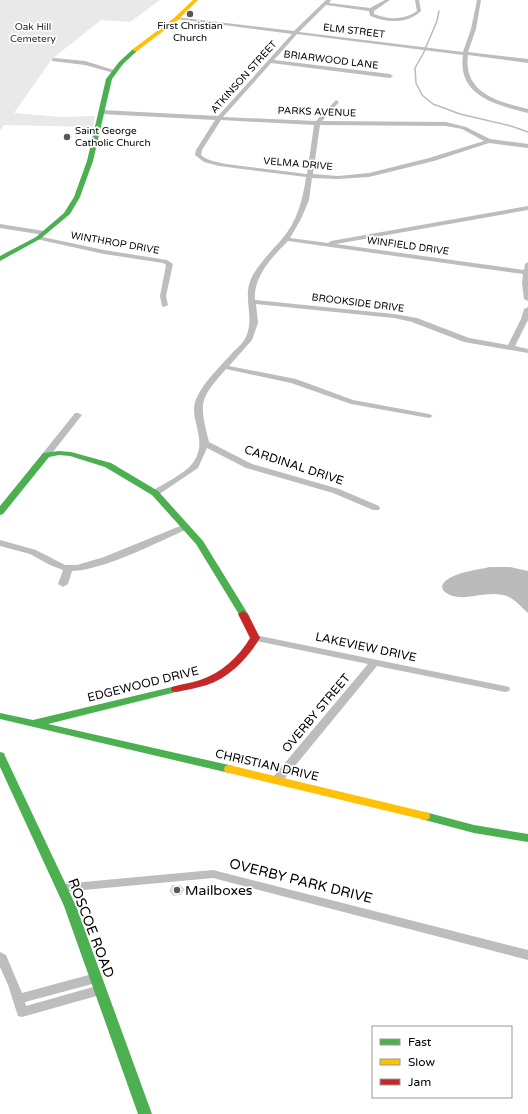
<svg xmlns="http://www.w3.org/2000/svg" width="528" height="1114" viewBox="0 0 528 1114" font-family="'Varela Round',sans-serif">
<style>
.green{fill:#e9e9e9}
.water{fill:#bbb}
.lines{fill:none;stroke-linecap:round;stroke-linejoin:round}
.stream{stroke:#bbb;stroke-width:1.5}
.building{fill:#dcdcdc}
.street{fill:#bdbdbd;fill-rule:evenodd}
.fast{fill:#4caf50;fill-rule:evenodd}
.slow{fill:#ffc107;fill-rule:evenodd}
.jam{fill:#c62828;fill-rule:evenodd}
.poi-dot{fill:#595959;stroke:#fff;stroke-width:1.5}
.labels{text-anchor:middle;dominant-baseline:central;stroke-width:3.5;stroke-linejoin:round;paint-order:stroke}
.far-poi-label{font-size:10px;fill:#000;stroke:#fff}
.far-park-label{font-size:10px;fill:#2e2e2e;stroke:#fff}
.far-street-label{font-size:10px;fill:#000;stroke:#fff}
.street-label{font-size:12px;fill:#000;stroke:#fff}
.near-street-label{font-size:14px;fill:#000;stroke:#fff}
.near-poi-label{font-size:14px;fill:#000;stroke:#fff;text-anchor:start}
</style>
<rect width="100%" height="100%" fill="#fff"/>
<!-- green -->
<path class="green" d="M0,0H160L130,22L101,20L52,59L14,113L60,117L95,116L93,127L4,125L0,131Z"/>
<!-- water -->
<path class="water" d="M490,567H510L528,571V613C522,608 517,601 509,597C487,587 459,607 443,590L442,586C447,573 477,570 490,567Z"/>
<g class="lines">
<!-- stream -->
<path class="stream" d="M439,11L437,21L423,54L415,68L416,83L422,95L433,104L460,114L511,126L528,132"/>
</g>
<!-- building -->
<path class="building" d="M172,885H180L185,889L181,895L173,896L169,891Z"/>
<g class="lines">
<!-- street -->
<path class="street" d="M326,0H331L329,3L370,8L385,0H390L374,11V14C389,20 404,20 417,11L415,0H419L421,11C408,24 387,23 370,16L369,11L326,5L299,32L463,52L471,29L477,0H481L476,29L468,52L528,59V63L468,55C463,93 498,102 528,109V113C496,105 457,96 463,55L297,34L274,60L390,74L393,76L390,78L271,63L223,117L316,121L336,100L339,102L322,121L446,122L466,127L490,139L528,144V148L489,143L434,161L369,177L338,179L312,178L309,200L301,219L290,238L328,243L331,241L528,206V210L336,244L524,270L525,264L528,262V301L524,299L522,283L523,274L288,241C272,257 253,277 255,300L394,314L417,318L469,338L508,345L521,319L524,309L528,307V320L515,346L528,349V353L464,342L412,322L394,318L256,304L258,323L252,340L229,366L296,379L353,400L429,414L433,416L429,418L351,404L291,383L226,369C199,400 199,402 209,442L252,464L339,489L379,506L380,508L379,510H373L333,493L246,468L207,448L198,468L158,495H152L151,493L152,491C163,484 184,474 192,464C211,439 186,420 197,397C205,380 221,366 233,352C237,348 242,344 245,339C256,318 242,299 251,279C256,267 273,249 282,239C297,222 303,199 306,177L219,166L204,162L195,155L196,150L215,120L101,114L98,112L101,110L218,116L292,34L177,19L175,18V17L294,31ZM221,120L314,125L307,174L226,164C217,162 208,161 201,155L202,150ZM320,125L446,126L462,129L484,141L429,158L369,173L338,176L313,174Z
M54,58L85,61L117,71L114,73L85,65L52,61V59Z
M0,224L44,231L47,233L44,235L0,228Z
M38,236L104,250L167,260L173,264L166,296L168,305L164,307L162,306L160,296L166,265L163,263L104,254L36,239V237Z
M75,413H78L82,415L49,457H43L42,455L43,453Z
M185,524L188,525L189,527L188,529C157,542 105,570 72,571L68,584L63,587L58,584L63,570L50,565L30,554L0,546V540L36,550L65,565H77L104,557Z
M255,635L505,686L509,687L510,689L509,691L505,692L377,666L281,783H273L272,780L273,777L368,664L252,640L250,638L252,636Z
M213,870L528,950V960L213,878L62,892L58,891L56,888L58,885L62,884Z
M0,952L6,955L22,993L96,973L100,974L102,978L100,982L96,983L25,1002L26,1006L100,985L104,986L106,990L104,994L100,995L22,1017L18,1016L8,985L0,967Z"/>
<!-- fast -->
<path class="fast" d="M133,49L138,50L123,64L112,79L93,161L80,197L70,214L40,239L0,261V256L36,237L64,213L74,197L87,161L106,79L119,62Z
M59,451L71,452L111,463L158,491L203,541L248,614L246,616H240L196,544L152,495L105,467L70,456L59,455L49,457L3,514L0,515V506L43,453Z
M176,686L180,687L181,689L180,691L48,724L229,765L233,766L234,769L233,772L229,773L0,719V713L33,720Z
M0,752L4,753L5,756L76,906L152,1114H138L64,906L0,767Z
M425,812L474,825L528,834V842L474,833L421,819L420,816L421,813Z"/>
<!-- slow -->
<path class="slow" d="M193,0H198L178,20L137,51H133V49L174,18Z
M229,765L425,812L429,813L430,816L429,819L425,820L225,772L224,769L225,766Z"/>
<!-- jam -->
<path class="jam" d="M243,611L248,614L260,638C247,659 230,677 207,685C197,688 186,690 176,692L172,691L171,689L172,687C182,684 191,683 200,680C221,673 239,657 250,638L238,614Z"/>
</g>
<!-- markers -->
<g class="poi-dot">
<circle cx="190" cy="14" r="4"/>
<circle cx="67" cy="137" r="4"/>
<circle cx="177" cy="890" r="4"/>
</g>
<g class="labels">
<!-- far-poi labels -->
<g class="far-poi-label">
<text x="190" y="26">First Christian<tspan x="190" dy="12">Church</tspan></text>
<text x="75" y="131" text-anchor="start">Saint George<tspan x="75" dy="12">Catholic Church</tspan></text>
</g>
<!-- far-park labels -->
<g class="far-park-label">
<text x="33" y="27">Oak Hill<tspan x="33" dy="12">Cemetery</tspan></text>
</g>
<!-- far-street labels -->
<g class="far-street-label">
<text transform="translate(354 31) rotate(7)">ELM STREET</text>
<text transform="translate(331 60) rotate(7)">BRIARWOOD LANE</text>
<text transform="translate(244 77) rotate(-48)">ATKINSON STREET</text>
<text transform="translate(317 112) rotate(2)">PARKS AVENUE</text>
<text transform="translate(298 164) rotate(5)">VELMA DRIVE</text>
<text transform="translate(115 243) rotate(10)">WINTHROP DRIVE</text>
<text transform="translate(408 246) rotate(8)">WINFIELD DRIVE</text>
<text transform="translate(358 303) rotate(7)">BROOKSIDE DRIVE</text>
</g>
<!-- street labels -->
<g class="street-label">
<text transform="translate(294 465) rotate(18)">CARDINAL DRIVE</text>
<text transform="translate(366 647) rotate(12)">LAKEVIEW DRIVE</text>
<text transform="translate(143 684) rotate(-14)">EDGEWOOD DRIVE</text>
<text transform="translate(316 713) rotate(-50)">OVERBY STREET</text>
<text transform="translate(267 765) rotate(13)">CHRISTIAN DRIVE</text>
</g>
<!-- near-street labels -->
<g class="near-street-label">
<text transform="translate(301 881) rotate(14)">OVERBY PARK DRIVE</text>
<text transform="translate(91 928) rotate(69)">ROSCOE ROAD</text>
</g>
<!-- near-poi labels -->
<g class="near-poi-label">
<text x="185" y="890">Mailboxes</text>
</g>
</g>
<!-- legend -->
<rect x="372" y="1026" width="140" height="72" fill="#ffffff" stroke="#999999"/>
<rect x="380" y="1039" width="20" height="6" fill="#4caf50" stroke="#999999"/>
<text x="408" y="1046" font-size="12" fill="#000000">Fast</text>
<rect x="380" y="1059" width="20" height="6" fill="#ffc107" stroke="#999999"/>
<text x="408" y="1066" font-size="12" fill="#000000">Slow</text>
<rect x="380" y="1079" width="20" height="6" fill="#c62828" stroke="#999999"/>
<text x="408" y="1086" font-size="12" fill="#000000">Jam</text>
</svg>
